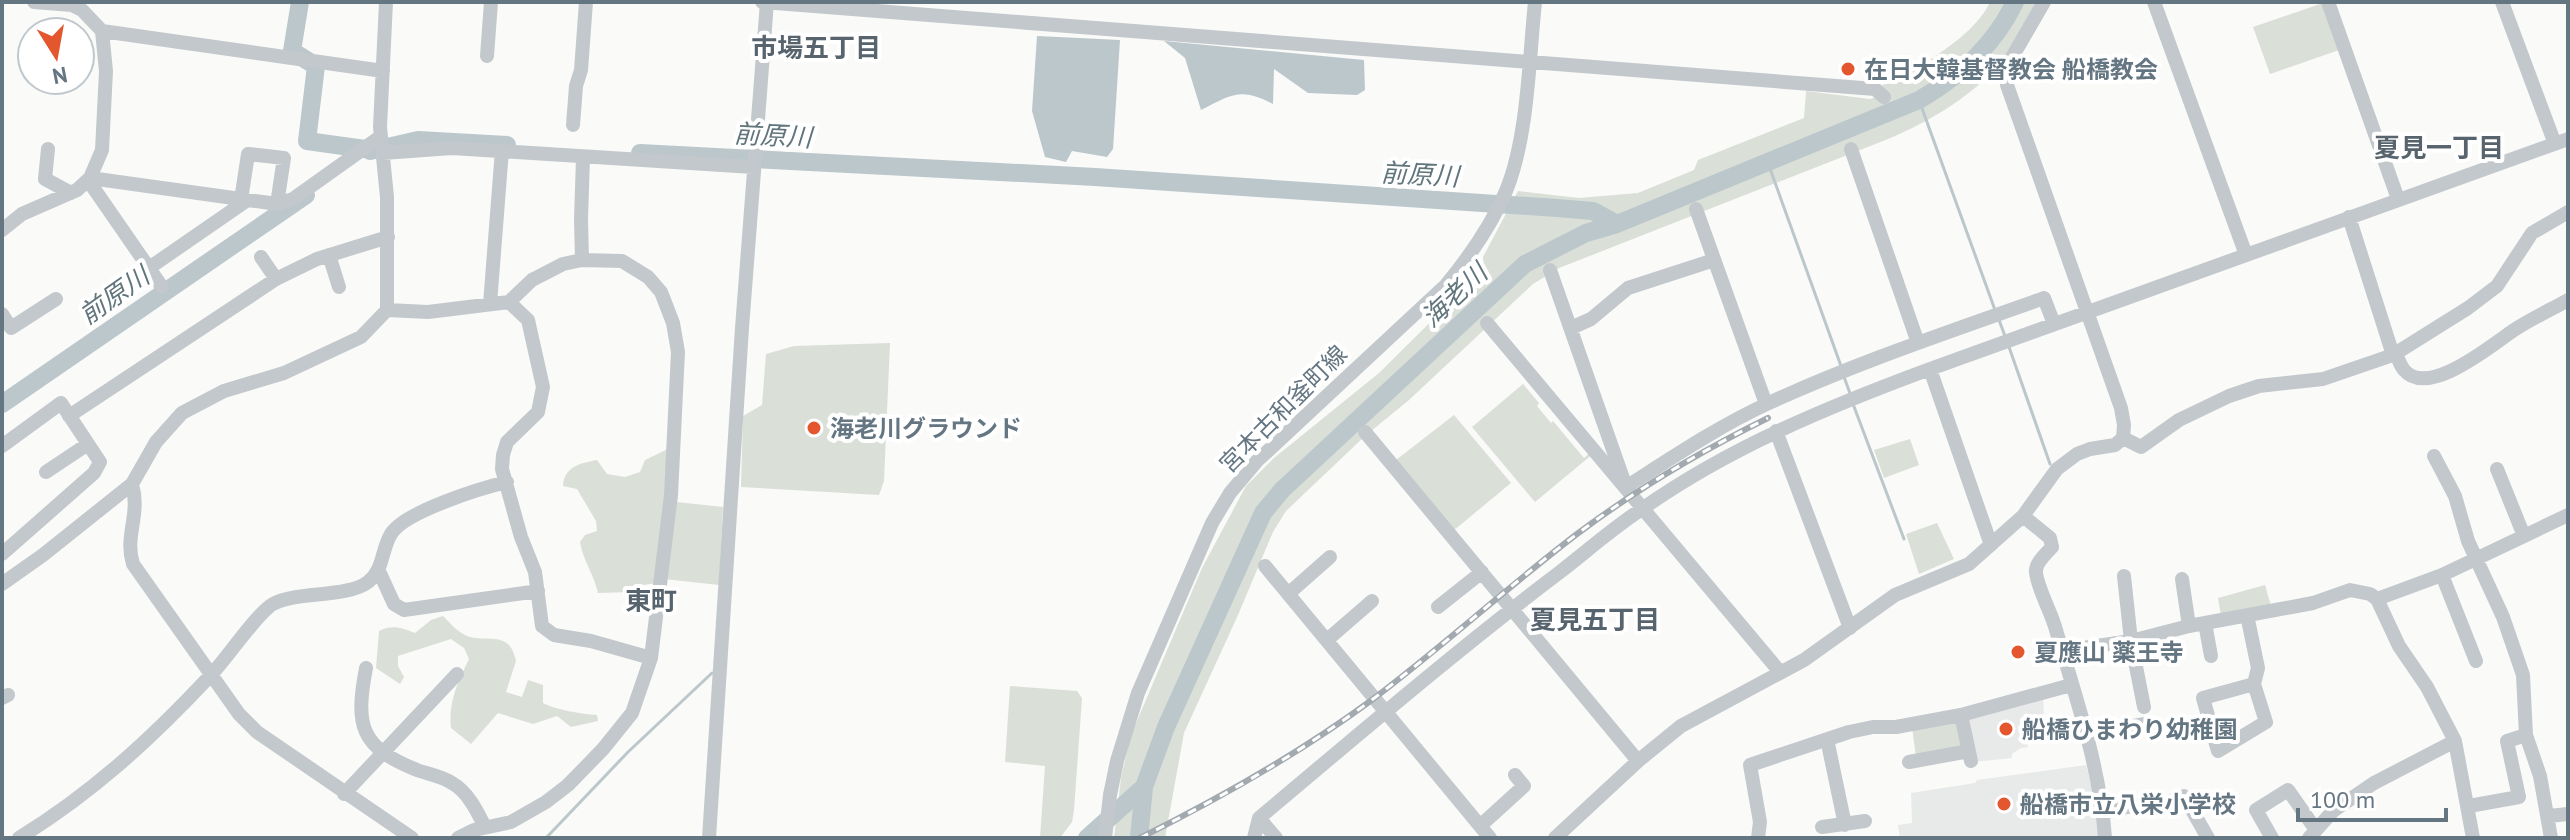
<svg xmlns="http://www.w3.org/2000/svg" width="2570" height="840" viewBox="0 0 2570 840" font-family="'PT Sans','Noto Sans JP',sans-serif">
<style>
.built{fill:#e8e9e9}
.green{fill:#dadfd7}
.water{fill:#bbc7cb}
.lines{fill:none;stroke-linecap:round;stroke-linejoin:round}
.stream{stroke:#bbc7cb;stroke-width:3}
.river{stroke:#bbc7cb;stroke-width:18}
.minor{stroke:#c3c8cc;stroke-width:14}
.rail-casing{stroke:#a2aab0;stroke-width:6}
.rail{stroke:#fff;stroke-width:3;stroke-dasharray:9;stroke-linecap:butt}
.poi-dot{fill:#e4572e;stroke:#fff;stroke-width:3}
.labels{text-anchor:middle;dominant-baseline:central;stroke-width:8;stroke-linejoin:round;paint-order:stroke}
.poi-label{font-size:24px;font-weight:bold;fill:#657683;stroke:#fff;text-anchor:start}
.street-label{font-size:24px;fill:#657683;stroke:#fff}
.neighbourhood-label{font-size:26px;font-weight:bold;fill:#57646e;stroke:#fff}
.water-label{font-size:26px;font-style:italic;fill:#60757c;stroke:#fff}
</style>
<rect width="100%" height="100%" fill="#fafaf8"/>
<!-- built -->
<path class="built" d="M2043,696L2045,736L2026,740L2028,747L2021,748L2012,754V758L1973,762L1968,717Z
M2086,765L2099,816L2101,838H1900L1898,825L1912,823L1911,793L1975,783L1977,780Z"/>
<!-- green -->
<path class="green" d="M1990,2H2039C2028,20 2017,39 2005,56C1979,93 1929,122 1888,139L1559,268L1533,284L1409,400L1365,436L1286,511L1273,532L1238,615L1184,733L1165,838H1114L1121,778L1131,735L1202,568L1246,486L1274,458L1379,373L1484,269L1483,257L1518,191L1579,198L1638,193L1694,170L1698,160L1804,118L1806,91L1870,99L1883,95L1877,88C1888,83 1911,68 1920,67C1944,50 1977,30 1990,2Z
M2323,3L2339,50L2270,74L2253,27Z
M890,343L884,481L879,495L741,487L743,416L762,405L766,354L794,346Z
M1523,384L1539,403L1537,406L1551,423L1553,421L1584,458L1592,451L1594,453L1535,502L1472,427Z
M1454,415L1511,483L1453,531L1396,460Z
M1910,439L1919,465L1884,478L1874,450Z
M670,448L657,583L636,586L631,592L598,593C594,574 583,561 580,542L585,535L597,531L596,521L577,489L563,486C564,467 580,463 597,460L607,474L625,477L640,472L645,460Z
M676,502L723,507L719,585L664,579Z
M1937,523L1954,559L1919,574L1906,534Z
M2265,585L2271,606L2221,616L2218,598Z
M443,616C449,622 456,630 463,634C482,646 509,626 516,661L506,692L522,697L528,680L543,685V703C556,710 581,714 597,715L598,721L571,727L557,716L533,724L498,713L471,744L451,728C448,702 458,682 469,659L464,648L451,639L398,656V666L404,677L400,684L376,668L379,631C393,624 402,628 415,633L431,620Z
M1010,686L1077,691L1082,698L1074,810L1072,822L1060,838H1040L1045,766L1005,762Z
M1957,720L1965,746L1916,757L1912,727Z"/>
<!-- water -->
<path class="water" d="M1037,36L1120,40L1113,149L1107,157L1072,151L1066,162L1045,157L1032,111Z
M1164,41L1364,60L1365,90L1357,95L1308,93L1274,69L1273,104C1241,87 1232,94 1201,110L1185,58Z"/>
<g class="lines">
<!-- stream -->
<path class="stream" d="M1919,100L1995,310
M1768,163L1841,366
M1999,320L2005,336
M2009,347L2050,464
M1844,377L1851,396
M1853,404L1904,539
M546,838L628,752L712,673"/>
<!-- river -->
<path class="river" d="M300,2L292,51L316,66L307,141L372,150
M370,151L418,140L507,145
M640,153L1095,177L1557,208L1593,211L1617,224
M2,404L306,195
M1087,838L1144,787
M1139,838L1144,787L1166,727L1263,513L1282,490L1525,264L1586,233L1617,224L1919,100C1959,77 1995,44 2015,2"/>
<!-- minor -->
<path class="minor" d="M762,2L1875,89L1884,97
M2154,2L2246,255
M2328,2L2398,199
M2502,2L2555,144
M102,31L383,71
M487,56L491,2
M573,125L576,86L581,70L586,2
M48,149L45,179L71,193
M1851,149L1918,343
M383,153L452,148L753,167
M90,178L277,204L293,199L380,137
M88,180L162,287
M241,200L248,154L284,158L277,204
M1696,209L1766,404
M2349,217L2393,355
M2,230L22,214L77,190L90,178L102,150L106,71L102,31L82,10L72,5L34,2
M329,255L339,287
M261,257L276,279
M582,260L581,219L583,158
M149,268L246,201
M1550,270L1626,487C1673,457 1719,426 1769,403C1858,362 1952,331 2044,298L2054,324
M509,302L528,320L543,387L538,412L507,442L503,455L502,469L521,537L535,572L542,626L554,635L591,641L651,658
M490,304L502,150
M387,310L428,312L509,302L532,280L563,264L582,260L622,261L648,277L661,292L673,323L678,352L671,495L651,658L632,713L603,749L568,785L546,802L511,822L474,830L458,838
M2,314L11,328L56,299
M1487,323L1780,672
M1571,328L1591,319L1628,288L1714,260
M2396,353C2398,359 2400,365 2404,370C2428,399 2493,344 2514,330C2531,319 2550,310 2568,300
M1930,369L1991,545
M69,416L276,279L317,259L388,237
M1776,431L1850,628
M1365,432L1638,761
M2123,438L2141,447L2179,420L2229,396L2259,386L2323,379L2393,355L2468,308L2497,286L2532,233L2568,212
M2,446L61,403L100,462L94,473L2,554
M2434,456L2455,496L2468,541L2503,617L2523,675L2526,735L2540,776L2551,838
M2497,469L2524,536
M46,472L88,444
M132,484C141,515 124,536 133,564L239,714L257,732L412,838
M2023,516L2050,538L2052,547C2046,554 2035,563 2036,572C2037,588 2052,613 2056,630C2076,698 2100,767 2105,838
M1265,566L1490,838
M378,569L394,604L404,610L538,591
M2442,575L2476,661
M2124,576L2131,641L2144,707
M2182,579L2189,626
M2,584L43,555L132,484L156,442L182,413L224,391L284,373L361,337L387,310V197L380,127L386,2
M1288,594L1330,557
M2377,599L2442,575L2568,515
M1438,607L1482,572
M2247,615L2258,668L2254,684L2266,722L2218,751L2203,698L2254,684
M2205,623L2211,656
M1327,640L1372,601
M2062,651L2131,641L2189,626L2313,603L2350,590L2370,594L2377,599L2399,646L2427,687L2455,741L2473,838
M366,668C355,726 360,747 417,770C428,774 442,776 452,783C468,792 477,811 485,827
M2,698L8,695
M1961,715L1971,761
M2085,735L2150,723
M1827,739L1845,825
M1909,762L1964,752L1968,749
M344,794L457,674
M2469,806L2519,797L2507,741L2526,735
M2103,810L2168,802L2184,796L2208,838
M2549,816L2568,814
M1259,818L1276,838
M1480,826L1524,786L1515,775
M1822,827L1865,821
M19,838C92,793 150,740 209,677C225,661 257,613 273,604C296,591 347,598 368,582C384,570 381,550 391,534C404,512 481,488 507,482
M709,838L742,328L767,2
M1105,838L1110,795L1117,761L1138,693L1212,523L1230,493L1257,461L1446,285C1470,256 1491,226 1506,191C1528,138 1529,59 1535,2
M1254,838L1259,818C1358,735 1457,650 1560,572C1587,551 1613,528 1642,509C1730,447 1830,406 1930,369L2568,139
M1555,838L1638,761L1681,726L1804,660L1895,595L1969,564L2023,516L2057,469L2077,454L2090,449L2115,445L2123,438L2124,425L2121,408L2007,85V66L2044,2
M1758,838L1760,822L1750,765L1849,732L1873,727H1896L1961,715L2071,685
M2272,838L2256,810L2288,790L2316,830
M2309,838L2333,811L2374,783L2455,741"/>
<defs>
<path id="rail" d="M1140,838C1220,798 1297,755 1369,702C1440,649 1506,588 1577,534C1637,489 1701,451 1768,418"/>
</defs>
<!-- rail casing -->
<use href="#rail" class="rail-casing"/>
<!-- rail -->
<use href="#rail" class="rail"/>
</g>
<!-- markers -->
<g class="poi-dot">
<circle cx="1848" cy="69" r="8"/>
<circle cx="814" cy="428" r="8"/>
<circle cx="2018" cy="652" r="8"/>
<circle cx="2006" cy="729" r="8"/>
<circle cx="2004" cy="804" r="8"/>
</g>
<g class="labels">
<!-- poi labels -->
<g class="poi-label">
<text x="1864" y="69">在日大韓基督教会 船橋教会</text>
<text x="830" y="428">海老川グラウンド</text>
<text x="2034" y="652">夏應山 薬王寺</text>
<text x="2022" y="729">船橋ひまわり幼稚園</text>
<text x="2020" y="804">船橋市立八栄小学校</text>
</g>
<!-- street labels -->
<g class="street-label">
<text transform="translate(1283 409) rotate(-45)">宮本古和釜町線</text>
</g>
<!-- neighbourhood labels -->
<g class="neighbourhood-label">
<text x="816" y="47">市場五丁目</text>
<text x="2439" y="147">夏見一丁目</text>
<text x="651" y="600">東町</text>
<text x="1595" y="619">夏見五丁目</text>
</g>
<!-- water labels -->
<g class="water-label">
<text transform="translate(773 135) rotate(3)">前原川</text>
<text transform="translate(1420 174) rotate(3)">前原川</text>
<text transform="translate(114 295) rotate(-35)">前原川</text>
<text transform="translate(1454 295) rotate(-43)">海老川</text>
</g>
</g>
<!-- border -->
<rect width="2570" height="840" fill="none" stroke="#657683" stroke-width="8"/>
<!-- north arrow -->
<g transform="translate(56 56) rotate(169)"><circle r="38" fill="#ffffff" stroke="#c1c8cd" stroke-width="2"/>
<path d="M0-6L14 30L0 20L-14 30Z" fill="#e4572e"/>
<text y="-12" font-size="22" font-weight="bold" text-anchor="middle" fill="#657683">N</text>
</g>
<!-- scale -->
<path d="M2298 808v12h148v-12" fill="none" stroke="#657683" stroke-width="4"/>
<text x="2310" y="808" font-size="24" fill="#657683" stroke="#ffffff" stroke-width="6" paint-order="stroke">100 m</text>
</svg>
